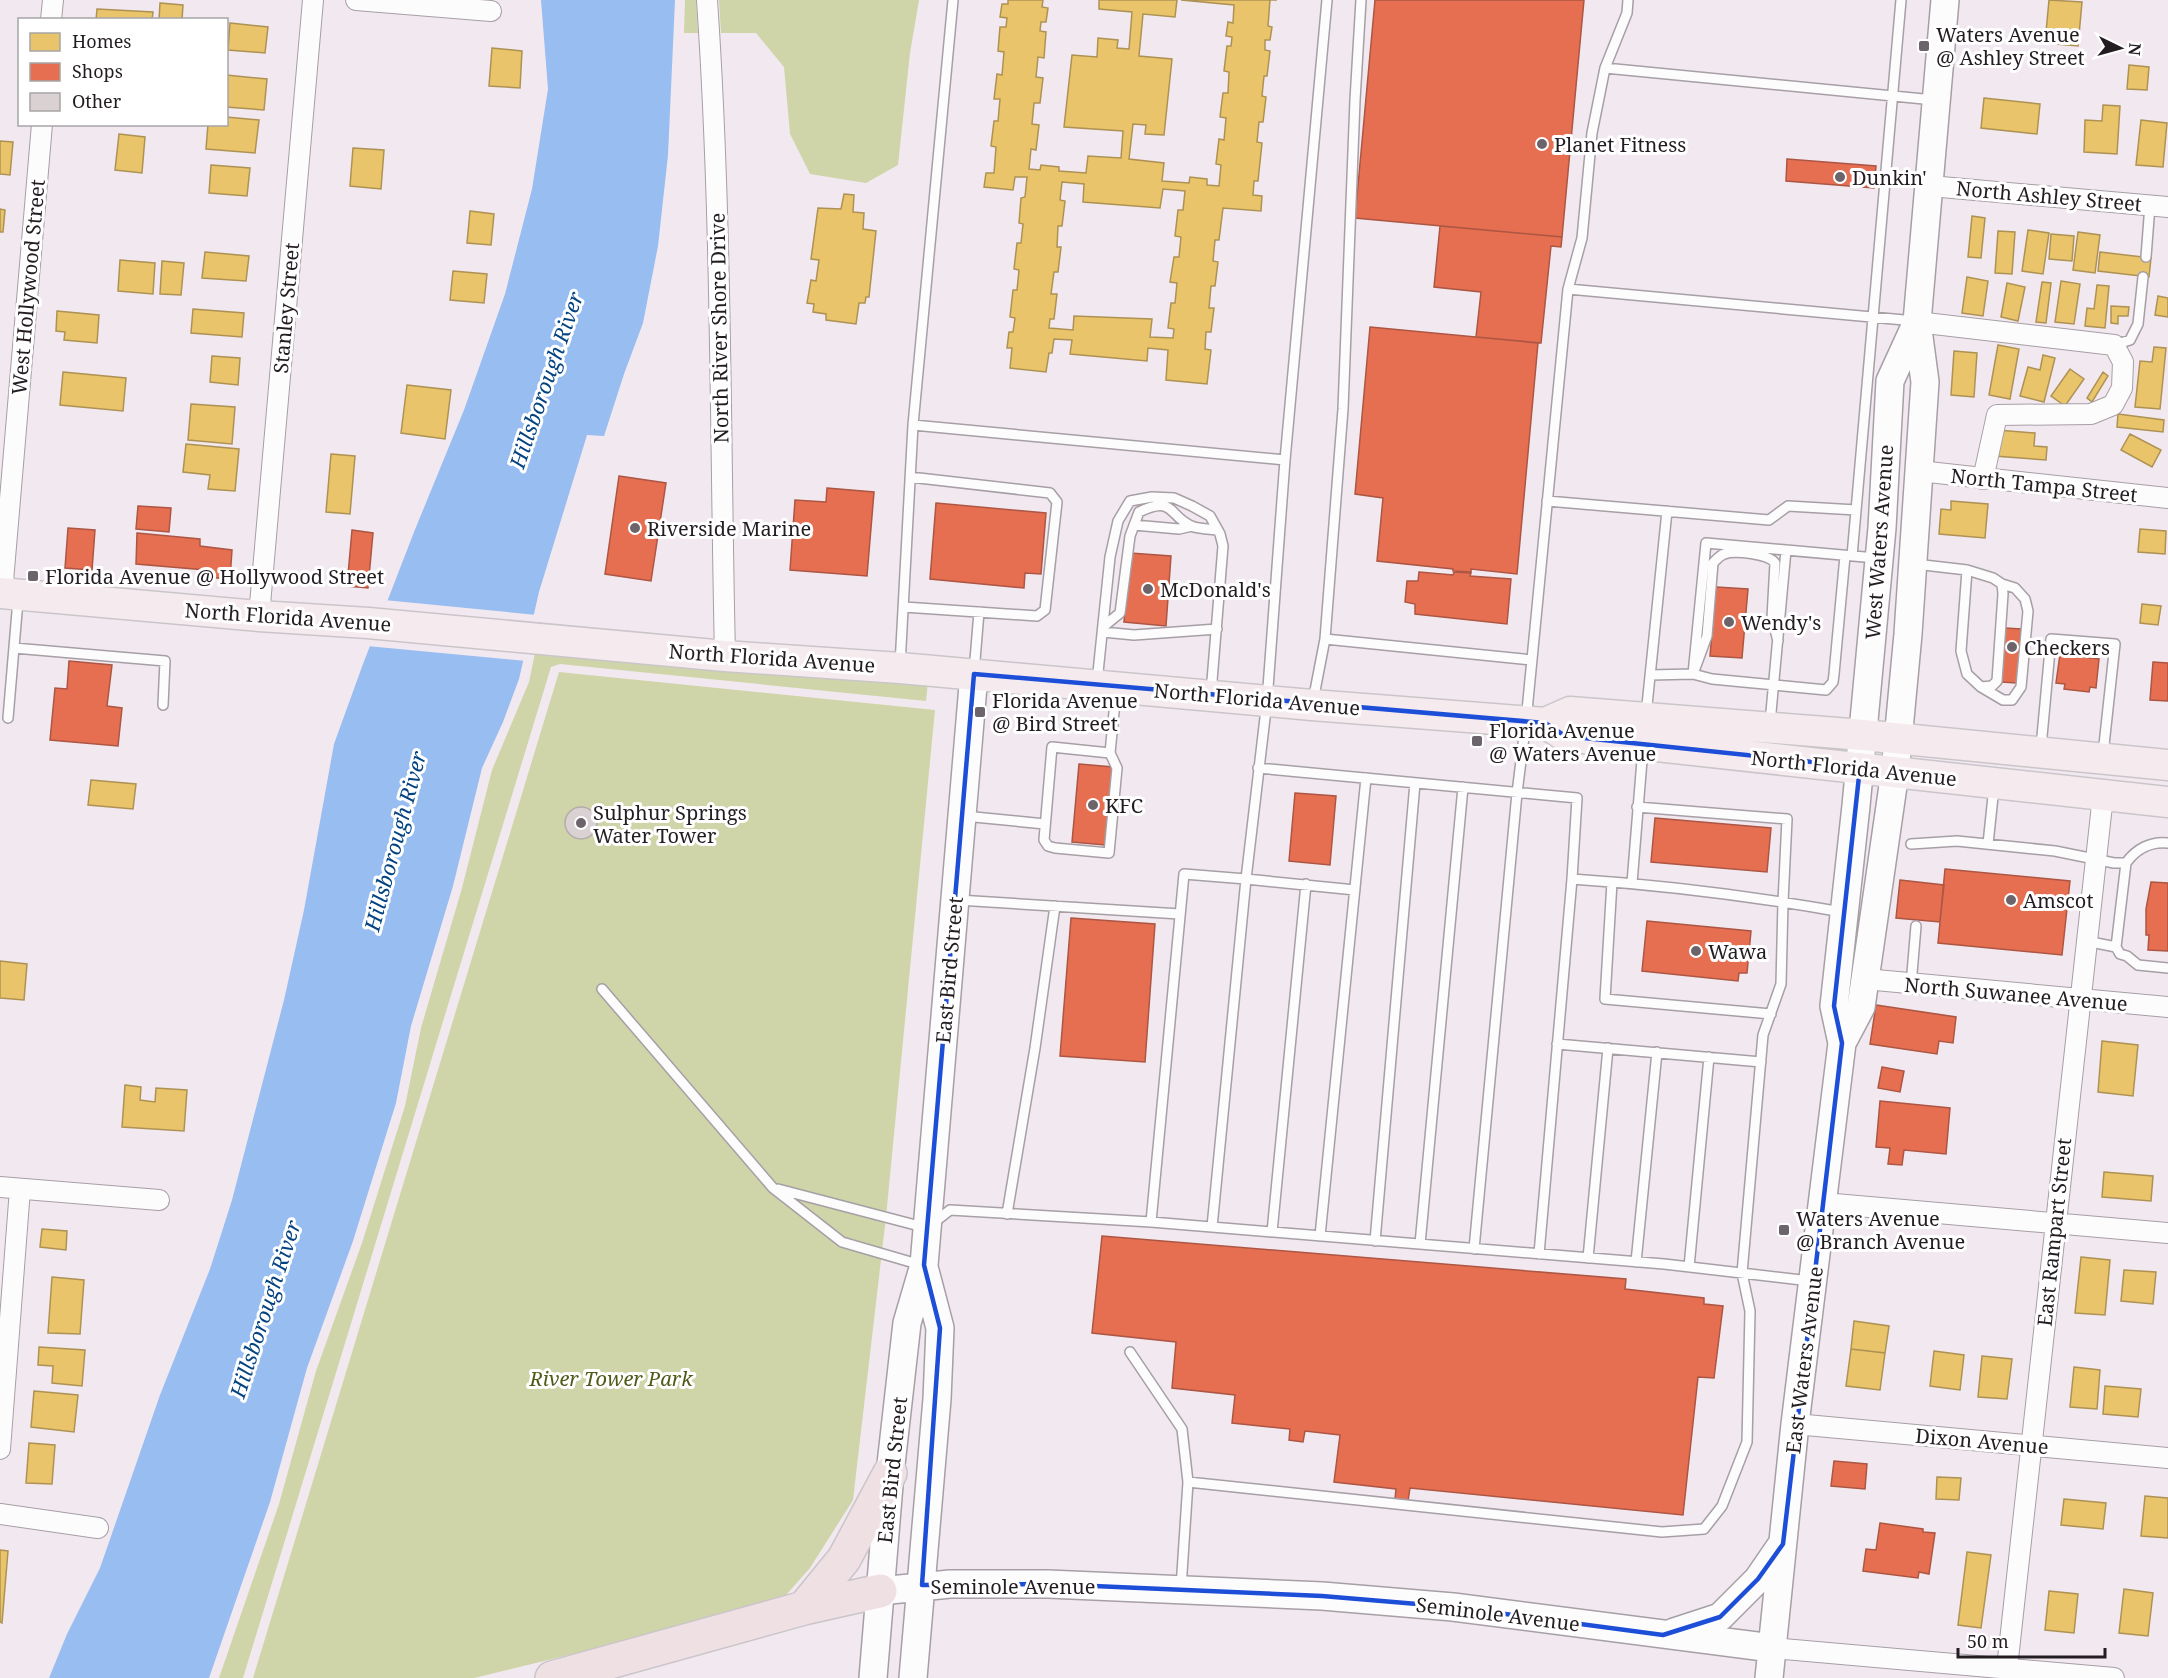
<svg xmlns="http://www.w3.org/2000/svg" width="2168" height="1678" viewBox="0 0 2168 1678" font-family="'Noto Serif',serif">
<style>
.green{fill:#cfd5a8}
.water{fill:#98bdf1}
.pier{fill:#f2e8f0}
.homes{fill:#e9c46a;stroke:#ae9254;stroke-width:1.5;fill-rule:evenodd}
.shops{fill:#e76f51;stroke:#ac5643;stroke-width:1.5}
.building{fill:#dad1d3;stroke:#b3abad;stroke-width:1.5}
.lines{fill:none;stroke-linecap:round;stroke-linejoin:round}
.lane-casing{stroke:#a69fa5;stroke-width:12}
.street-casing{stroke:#a69fa5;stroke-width:22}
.secondary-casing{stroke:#a69fa5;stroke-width:30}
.primary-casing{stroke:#cac5c9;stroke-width:33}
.highway-casing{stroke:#cac5c9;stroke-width:36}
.lane{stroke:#fdfcfd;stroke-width:9}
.street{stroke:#fdfcfd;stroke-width:20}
.secondary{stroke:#fdfcfd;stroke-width:27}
.primary{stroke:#f5ebee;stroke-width:30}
.highway{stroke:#efe0e4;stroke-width:33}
.marked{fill:none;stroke:#1d4ed8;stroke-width:4.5;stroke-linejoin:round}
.poi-dot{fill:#6b646a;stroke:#fff;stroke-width:2}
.labels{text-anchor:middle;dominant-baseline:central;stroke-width:6;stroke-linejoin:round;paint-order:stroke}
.poi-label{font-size:20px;fill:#231d22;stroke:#fff;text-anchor:start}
.street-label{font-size:20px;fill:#231d22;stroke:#fff}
.park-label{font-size:20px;font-style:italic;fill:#4f5a17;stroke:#fff}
.water-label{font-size:21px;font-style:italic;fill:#034382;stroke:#fff}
</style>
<rect width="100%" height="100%" fill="#f2e8f0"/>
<!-- green -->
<path class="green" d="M685,0H696L698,33H684Z
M719,0H919L910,53L898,165L866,183L810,174L790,134L784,67L756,33H721Z
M536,648L928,682L926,701L560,664L551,667L243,1678H219L279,1504L316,1371L362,1243L405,1106L421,1028L462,888L492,770L529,682Z
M559,672L935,710L886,1217L853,1500L810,1568L778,1604L474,1678H253Z"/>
<!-- water -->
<path class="water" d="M541,0H675L668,155L658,246L643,323L624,374L604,436L587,435L539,592L519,679L503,722L482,768L453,886L411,1026L396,1103L353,1241L307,1368L270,1502L209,1678H49L67,1634L100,1568L160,1395L210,1269L232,1200L284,1000L304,910L334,744L363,664L414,532L464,410L505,294L532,189L548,89Z"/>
<!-- pier -->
<path class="pier" d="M384,600L537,615L526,661L367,646Z"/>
<!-- homes -->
<path class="homes" d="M1008,0H1043L1042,7L1048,8L1046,22H1041L1040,31L1046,32L1044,58L1038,57L1036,77L1043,78L1040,103H1034L1032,124L1039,125L1036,150L1031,149L1029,169L1040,170L1041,165L1059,167V171L1086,173L1088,156L1121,158L1123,131L1064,127L1072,55L1097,57L1098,38L1118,40L1117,48L1129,49L1132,12L1099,9V0H1177L1175,17L1143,14L1139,56L1172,59L1164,135L1145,134L1146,125L1133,124L1129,159L1164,163L1162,181L1189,183L1190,177L1207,179V185L1219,186L1221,165L1216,164L1219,139L1224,140L1226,118L1220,117L1223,93H1228L1229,72L1224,71L1227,46H1231L1232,37L1226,36L1228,22L1233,23L1234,5L1181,0H1277H1270L1268,26L1272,27L1270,40H1265V50L1270,51L1267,76H1264L1262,96L1266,97L1263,122H1259L1257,142L1262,143L1258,181H1254L1253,195L1262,196L1261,211L1223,208L1219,240H1215L1213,261L1218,262L1215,286H1211L1209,308H1214L1211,332H1206L1205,349L1211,350L1207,384L1166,380L1168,350L1148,348L1147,361L1070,354L1072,340L1054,339L1052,353H1049L1046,372L1010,368L1012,348H1007L1009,332H1013L1015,318L1010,317L1013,290H1017L1019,270L1014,269L1017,243H1021L1023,224L1019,223L1021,198L1025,197L1027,177H1015L1013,190L984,187L986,173H994L996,147L991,146L994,121H998L1000,99H994L997,74L1002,75L1004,52L998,51L1000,27H1006L1007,18L1000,17L1002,4H1008ZM1062,182L1084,184L1083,202L1160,208L1163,189L1185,191L1183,210H1178L1175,236L1181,237L1179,257H1174L1170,282L1177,283L1175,303H1171L1168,328L1174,329L1173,338L1150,337L1152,319L1074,316L1073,330L1049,328L1050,319H1054L1057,294H1051L1054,272H1058L1061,247H1057L1058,226H1062L1065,201L1060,200Z
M2049,0L2082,2L2078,46L2045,43Z
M160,3L183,5L182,20H159Z
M97,9L153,12L152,20H96Z
M230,23L268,27L265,53L228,50Z
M492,48L522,51L520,88L489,86Z
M2129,65L2149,67L2147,90L2127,89Z
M226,75L267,79L264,110L226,107Z
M1984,98L2040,104L2037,134L1981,128Z
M2103,105L2120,106L2117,154L2084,152L2085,120L2102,121Z
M226,117L259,120L255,153L206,149L208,124H226Z
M2141,120L2167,123L2163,167L2136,165Z
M119,134L145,137L142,173L115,170Z
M0,141L13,142L10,175L0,174Z
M353,148L384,150L381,189L350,186Z
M211,165L250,168L247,196L209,193Z
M844,194L854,195L853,212L864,213L863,229L876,231L869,297H866L865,303H859L856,324L826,320V314L813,312L814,304L807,303L811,280L816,281L819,260L811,259L818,208L841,209Z
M0,209L5,210L3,232H0Z
M470,211L494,214L491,245L467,243Z
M1972,216L1985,218L1981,258L1968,257Z
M2028,230L2049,233L2043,274L2022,271Z
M1998,231L2015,232L2012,274L1995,273Z
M2078,232L2100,235L2095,273L2073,270Z
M2051,234L2074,236L2072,261L2049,259Z
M205,252L249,256L246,281L202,278Z
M2100,252L2151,258L2149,277L2098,271Z
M120,260L155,263L153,294L118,291Z
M162,261L184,263L181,295L160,294Z
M453,271L487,274L484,303L450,300Z
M1967,277L1988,281L1983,316L1962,313Z
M2061,281L2080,284L2074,324L2055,322Z
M2042,282L2051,283L2046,323L2036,322Z
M2007,283L2025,287L2018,321L2001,317Z
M2097,285L2109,286L2105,328L2085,326L2087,308L2094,309Z
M2158,296L2168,298V317L2155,315Z
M2111,306L2129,307L2128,316H2118V324L2111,323Z
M193,309L244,313L242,337L191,333Z
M57,311L99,315L97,343L64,340L65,332L56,331Z
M1998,345L2019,349L2010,399L1989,395Z
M2154,347L2166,348L2160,409L2135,407L2140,361L2152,362Z
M1954,351L1977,353L1974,397L1951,395Z
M2043,355L2055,358L2044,402L2020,396L2028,367L2040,370Z
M212,356L240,358L238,385L210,382Z
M2070,369L2084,379L2065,406L2051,396Z
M63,372L126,378L123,411L60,405Z
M2103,372L2108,376L2092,402L2087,398Z
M407,385L451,390L445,439L401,433Z
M191,404L235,407L232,444L188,440Z
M2118,414L2164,420L2163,432L2117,427Z
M1997,430L2035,433L2034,446L2047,447L2046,460L1994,456Z
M2130,434L2161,450L2152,467L2121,450Z
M186,444L239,449L235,491L208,489L210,475L183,472Z
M331,454L355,456L350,514L326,512Z
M1951,501L1988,504L1985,538L1939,534L1941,509L1951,510Z
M2140,529L2166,531L2165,554L2138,552Z
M2142,604L2161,606L2158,625L2140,623Z
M91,780L136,784L133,809L88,805Z
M0,961L27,964L24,1000L0,998Z
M2102,1041L2138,1045L2133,1096L2098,1092Z
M125,1085L141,1087L140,1100L155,1102L156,1088L187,1090L184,1131L122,1127Z
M2104,1172L2153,1176L2151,1201L2102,1197Z
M42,1229L67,1231L66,1250L40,1247Z
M2081,1257L2110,1260L2105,1315L2075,1313Z
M2124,1270L2156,1272L2153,1304L2121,1301Z
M52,1277L84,1280L80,1334L48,1333Z
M1854,1321L1889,1326L1885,1353L1851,1349Z
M39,1347L85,1350L82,1386L52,1383L53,1366L38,1365Z
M1851,1349L1885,1353L1880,1390L1846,1386Z
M1934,1351L1964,1355L1960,1390L1930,1386Z
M1982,1356L2012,1359L2007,1399L1978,1397Z
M2074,1367L2100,1370L2097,1409L2070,1407Z
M2105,1386L2141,1389L2138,1417L2103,1414Z
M34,1391L78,1395L74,1432L31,1427Z
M29,1443L55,1445L52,1484L26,1483Z
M1937,1477L1961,1478L1959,1500L1936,1499Z
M2145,1496L2168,1498V1538L2141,1536Z
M2064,1499L2106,1503L2103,1529L2061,1525Z
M0,1550L8,1551L2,1623L0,1622Z
M1967,1552L1991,1555L1981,1628L1958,1625Z
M2124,1589L2153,1593L2148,1636L2119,1633Z
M2049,1591L2078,1594L2074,1633L2045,1630Z"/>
<!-- shops -->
<path class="shops" d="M1375,0H1584L1562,237L1355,218Z
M1787,159L1876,166L1874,188L1786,181Z
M1440,226L1562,237L1561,247L1551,246L1541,343L1476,337L1481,292L1434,287Z
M1370,327L1538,343L1517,574L1471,569V572L1453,571V569L1377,561L1383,498L1355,494Z
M619,476L666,483L651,581L605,574Z
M827,488L874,492L867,576L790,570L795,500L826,502Z
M936,503L1046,513L1041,574L1025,573L1024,588L930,579Z
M138,506L171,508L169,532L136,529Z
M68,528L95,530L92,570L65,568Z
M352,530L373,533L368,588L347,586Z
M137,533L200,539V546L232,550L230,579L205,577L206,570L136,564Z
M1130,553L1171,556L1166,626L1124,622Z
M1419,572L1453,575L1454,572L1471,573L1470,576L1511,579L1507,624L1415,614V604L1405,602L1407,581H1418Z
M1716,587L1748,589L1742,658L1710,656Z
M2005,628L2021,629L2017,683L2001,682Z
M2060,654L2099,659L2096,688L2090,687L2089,692L2064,689L2065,684L2056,683Z
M69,661L112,665L107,706L122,708L118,746L50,740L55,688L67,689Z
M2153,662L2168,663V701L2150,700Z
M1079,764L1113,767L1105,845L1072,842Z
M1295,793L1336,796L1330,865L1289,861Z
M1655,818L1771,828L1767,872L1651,862Z
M1945,869L2070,881L2062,955L1938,943Z
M1900,880L1944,885L1940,922L1896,918Z
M2151,882L2168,883V951L2148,950L2149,935H2146V909Z
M1071,918L1155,924L1145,1062L1060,1056Z
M1647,921L1751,931L1747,973H1739L1738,981L1642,971Z
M1876,1005L1956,1017L1953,1043L1939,1041L1937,1054L1870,1044Z
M1882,1067L1904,1071L1900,1092L1878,1088Z
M1880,1101L1950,1108L1946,1154L1904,1150L1902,1165L1888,1164L1890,1148L1876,1147Z
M1102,1236L1626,1279L1625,1289L1704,1298V1304L1723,1306L1714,1378L1698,1377L1683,1515L1410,1488L1408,1501L1395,1499L1396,1489L1334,1482L1340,1435L1305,1431L1303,1442L1289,1440L1290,1429L1232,1423L1235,1395L1172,1388L1176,1342L1092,1333Z
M1834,1461L1867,1464L1865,1489L1831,1486Z
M1880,1523L1923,1529V1532L1935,1533L1929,1574L1919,1572L1918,1578L1863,1571L1866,1549L1876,1550Z"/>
<!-- building -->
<path class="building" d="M565 823a16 16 0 1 1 32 0a16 16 0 1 1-32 0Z"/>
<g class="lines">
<defs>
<path id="lane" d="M1327,0L1285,460L1267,701L1246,879L1184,874L1151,1222L1664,1264L1810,1281
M1361,0L1355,100L1343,409L1325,639L1532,660
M1605,68L1934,100
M2146,257L2150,205
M1568,289L1915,321
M2114,345L2130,340L2138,324L2143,277
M913,425L1285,460
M1547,501L1769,520L1788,506L1856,510
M1134,525L1179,529L1192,526
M1845,556L1834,674L1833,682L1826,690L1712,679L1693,674L1706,543L1876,558
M1852,556L1901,0
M1915,564L1967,570L1961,651L1967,674L1981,687L2003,700H2012L2021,687L2028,611L2025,599L2015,588L2002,584L1993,578L1967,570
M904,607L1037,616L1045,610L1057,502L1050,493L910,477
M1104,626L1120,613L1130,536L1139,512C1176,494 1168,518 1194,527C1201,529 1210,529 1218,530
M1103,632L1134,635L1217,629
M14,648L165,661L163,705
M900,665L913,425L953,0
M974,672L979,612
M1650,675L1693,674L1707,636L1713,563C1717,559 1719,556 1724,554C1735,550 1769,554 1775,563L1772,618L1778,641
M1097,682L1110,557L1118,521L1130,501L1152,497L1174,498L1192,506L1210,516L1220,534L1223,546L1211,693
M1981,687L1992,686L1997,681L2003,594L2002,584
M1313,701L1325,639
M1646,715L1667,511
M8,718L18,600
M1770,723L1786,550
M2041,747L2051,639L2115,644L2103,754
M1110,753L1052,747L1044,840L1048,846L1055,848L1109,853L1117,768L1110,753L1116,692
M1258,768L1577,798L1572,879L1539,1254
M964,816L1045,824
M1911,844L1957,841L2055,851L2114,863H2126C2136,849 2151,841 2168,843
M1988,844L1994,787
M1572,879C1662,885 1752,896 1842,912
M1612,882L1605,999L1771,1014
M1632,883L1643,748
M958,900L1180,914
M2086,941L2116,947L2120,954L2127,956L2138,965L2168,968
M2116,947L2126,863
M1911,985L1916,926
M602,989L773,1188L842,1242L921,1265
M1557,1044L1761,1062
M778,1189L927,1228L950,1210L1151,1222
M1007,1214L1035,1048L1055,906
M1212,1227L1246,879L1355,890
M1272,1232L1306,884
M1320,1236L1366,778
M1375,1241L1415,783
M1420,1244L1463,787
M1474,1249L1517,793L1526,721L1568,289L1582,238L1592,133L1605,68L1627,13L1628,0
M1588,1258L1608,1048
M1636,1262L1657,1052
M1689,1267L1709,1057
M1130,1352L1182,1429L1188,1482
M1181,1588L1188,1482L1662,1532L1704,1529L1722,1506L1747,1442L1750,1311L1742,1273L1763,1035L1781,984L1783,902L1787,819L1637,807"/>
<path id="street" d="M356,0L491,11
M707,0C722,218 720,437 725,656
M51,20L53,0
M1930,186L2168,207
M1917,322L2114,345L2123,362L2122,388L2113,405L2091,414L1997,415L1983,479
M1919,471L2168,498
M2,593L42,124
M259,616L313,0
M1865,979L2168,1007
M0,1187L159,1200
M1823,1203L2168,1233
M1795,1424L2168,1458
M0,1449L20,1189
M0,1514L98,1528
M1772,1648L2114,1678
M2007,1668L2103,796"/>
<path id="secondary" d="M1842,1043L1861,1007L1895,772L1908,634L1925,382L1917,322L1945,0
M880,1591L950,1584H1048L1322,1596L1453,1607L1772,1648
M1674,1632L1720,1617L1758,1579L1780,1547
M873,1678L890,1473L907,1323L924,1265L974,674
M913,1678L937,1399L940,1328L924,1267
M1769,1678L1795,1424L1842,1043L1834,1006L1856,806L1882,528L1890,381L1917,322"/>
<path id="primary" d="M0,593L259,616L368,623L725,656L900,668L1312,705L1545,723L1570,712L1863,735L2168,765
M1545,723L1565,736L2168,802"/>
<path id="highway" d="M804,1608L844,1559L890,1473
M552,1678L804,1608L880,1591"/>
</defs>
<!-- lane casing -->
<use href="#lane" class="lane-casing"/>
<!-- street casing -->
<use href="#street" class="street-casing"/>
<!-- secondary casing -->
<use href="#secondary" class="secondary-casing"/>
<!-- primary casing -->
<use href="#primary" class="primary-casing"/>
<!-- highway casing -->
<use href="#highway" class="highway-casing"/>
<!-- lane -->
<use href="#lane" class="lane"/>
<!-- street -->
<use href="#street" class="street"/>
<!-- secondary -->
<use href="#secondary" class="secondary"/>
<!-- primary -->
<use href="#primary" class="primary"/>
<!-- highway -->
<use href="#highway" class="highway"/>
</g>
<!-- marked area -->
<path class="marked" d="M974,674L1545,723L1565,736L1860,767L1834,1006L1842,1043L1783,1544L1758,1579L1720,1617L1663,1635L1453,1607L1322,1596L1048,1584L922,1585L940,1328L924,1265Z"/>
<!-- markers -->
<g class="poi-dot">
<rect x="1918" y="40" width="12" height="12" rx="3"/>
<circle cx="1542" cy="144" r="6"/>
<circle cx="1840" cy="177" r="6"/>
<circle cx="635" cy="528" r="6"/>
<rect x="27" y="570" width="12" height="12" rx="3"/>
<circle cx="1148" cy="589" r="6"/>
<circle cx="1729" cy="622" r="6"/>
<circle cx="2012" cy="647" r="6"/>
<rect x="974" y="706" width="12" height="12" rx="3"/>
<rect x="1471" y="735" width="12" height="12" rx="3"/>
<circle cx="1093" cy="805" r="6"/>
<circle cx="581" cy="823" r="6"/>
<circle cx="2011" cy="900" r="6"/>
<circle cx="1696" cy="951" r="6"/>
<rect x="1778" y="1224" width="12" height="12" rx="3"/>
</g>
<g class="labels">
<!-- poi labels -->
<g class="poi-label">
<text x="1936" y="34">Waters Avenue<tspan x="1936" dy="23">@ Ashley Street</tspan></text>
<text x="1554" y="144">Planet Fitness</text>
<text x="1852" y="177">Dunkin'</text>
<text x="647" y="528">Riverside Marine</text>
<text x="45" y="576">Florida Avenue @ Hollywood Street</text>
<text x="1160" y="589">McDonald's</text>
<text x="1741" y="622">Wendy's</text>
<text x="2024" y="647">Checkers</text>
<text x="992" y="700">Florida Avenue<tspan x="992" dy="23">@ Bird Street</tspan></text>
<text x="1489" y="730">Florida Avenue<tspan x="1489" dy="23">@ Waters Avenue</tspan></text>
<text x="1105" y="805">KFC</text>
<text x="593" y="812">Sulphur Springs<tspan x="593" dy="23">Water Tower</tspan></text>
<text x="2023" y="900">Amscot</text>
<text x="1708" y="951">Wawa</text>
<text x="1796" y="1218">Waters Avenue<tspan x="1796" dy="23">@ Branch Avenue</tspan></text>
</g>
<!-- street labels -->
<g class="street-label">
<text transform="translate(2049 196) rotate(5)">North Ashley Street</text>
<text transform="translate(28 287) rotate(-85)">West Hollywood Street</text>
<text transform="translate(286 308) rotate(-85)">Stanley Street</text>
<text transform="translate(719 328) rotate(-91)">North River Shore Drive</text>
<text transform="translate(2044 485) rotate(6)">North Tampa Street</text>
<text transform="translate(1879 542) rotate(-86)">West Waters Avenue</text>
<text transform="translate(288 617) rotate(4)">North Florida Avenue</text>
<text transform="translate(772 658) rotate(4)">North Florida Avenue</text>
<text transform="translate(1257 699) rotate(5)">North Florida Avenue</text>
<text transform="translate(1854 768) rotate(6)">North Florida Avenue</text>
<text transform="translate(949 970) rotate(-85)">East Bird Street</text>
<text transform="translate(2016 994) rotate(5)">North Suwanee Avenue</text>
<text transform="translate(2054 1232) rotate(-84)">East Rampart Street</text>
<text transform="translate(1804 1360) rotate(-83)">East Waters Avenue</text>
<text transform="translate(1982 1441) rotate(5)">Dixon Avenue</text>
<text transform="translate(892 1470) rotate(-84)">East Bird Street</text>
<text x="1013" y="1586">Seminole Avenue</text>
<text transform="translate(1498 1614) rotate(7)">Seminole Avenue</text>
</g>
<!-- park labels -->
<g class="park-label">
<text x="611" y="1378">River Tower Park</text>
</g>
<!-- water labels -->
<g class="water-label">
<text transform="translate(546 380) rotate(-71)">Hillsborough River</text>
<text transform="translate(395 841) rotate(-75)">Hillsborough River</text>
<text transform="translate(265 1309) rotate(-72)">Hillsborough River</text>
</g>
</g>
<!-- legend -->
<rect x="18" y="18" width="210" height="108" fill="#ffffff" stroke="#a7a5a7" stroke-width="1.5"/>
<rect x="30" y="33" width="30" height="18" fill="#e9c46a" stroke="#a7a5a7" stroke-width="1.5"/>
<text x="72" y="48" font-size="18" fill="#231d22">Homes</text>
<rect x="30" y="63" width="30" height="18" fill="#e76f51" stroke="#a7a5a7" stroke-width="1.5"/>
<text x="72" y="78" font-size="18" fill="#231d22">Shops</text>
<rect x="30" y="93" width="30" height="18" fill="#dad1d3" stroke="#a7a5a7" stroke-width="1.5"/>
<text x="72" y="108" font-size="18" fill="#231d22">Other</text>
<!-- north arrow -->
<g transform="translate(2120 48) rotate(95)" stroke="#ffffff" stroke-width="4.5" paint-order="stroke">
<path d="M0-4.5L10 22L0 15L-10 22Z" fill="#231d22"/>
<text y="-9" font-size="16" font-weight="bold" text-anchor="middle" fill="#231d22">N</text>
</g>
<!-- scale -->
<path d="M1958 1648v9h147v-9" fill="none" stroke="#231d22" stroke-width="3"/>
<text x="1967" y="1648" font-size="18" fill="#231d22" stroke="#ffffff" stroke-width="4.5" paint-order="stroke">50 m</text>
</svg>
